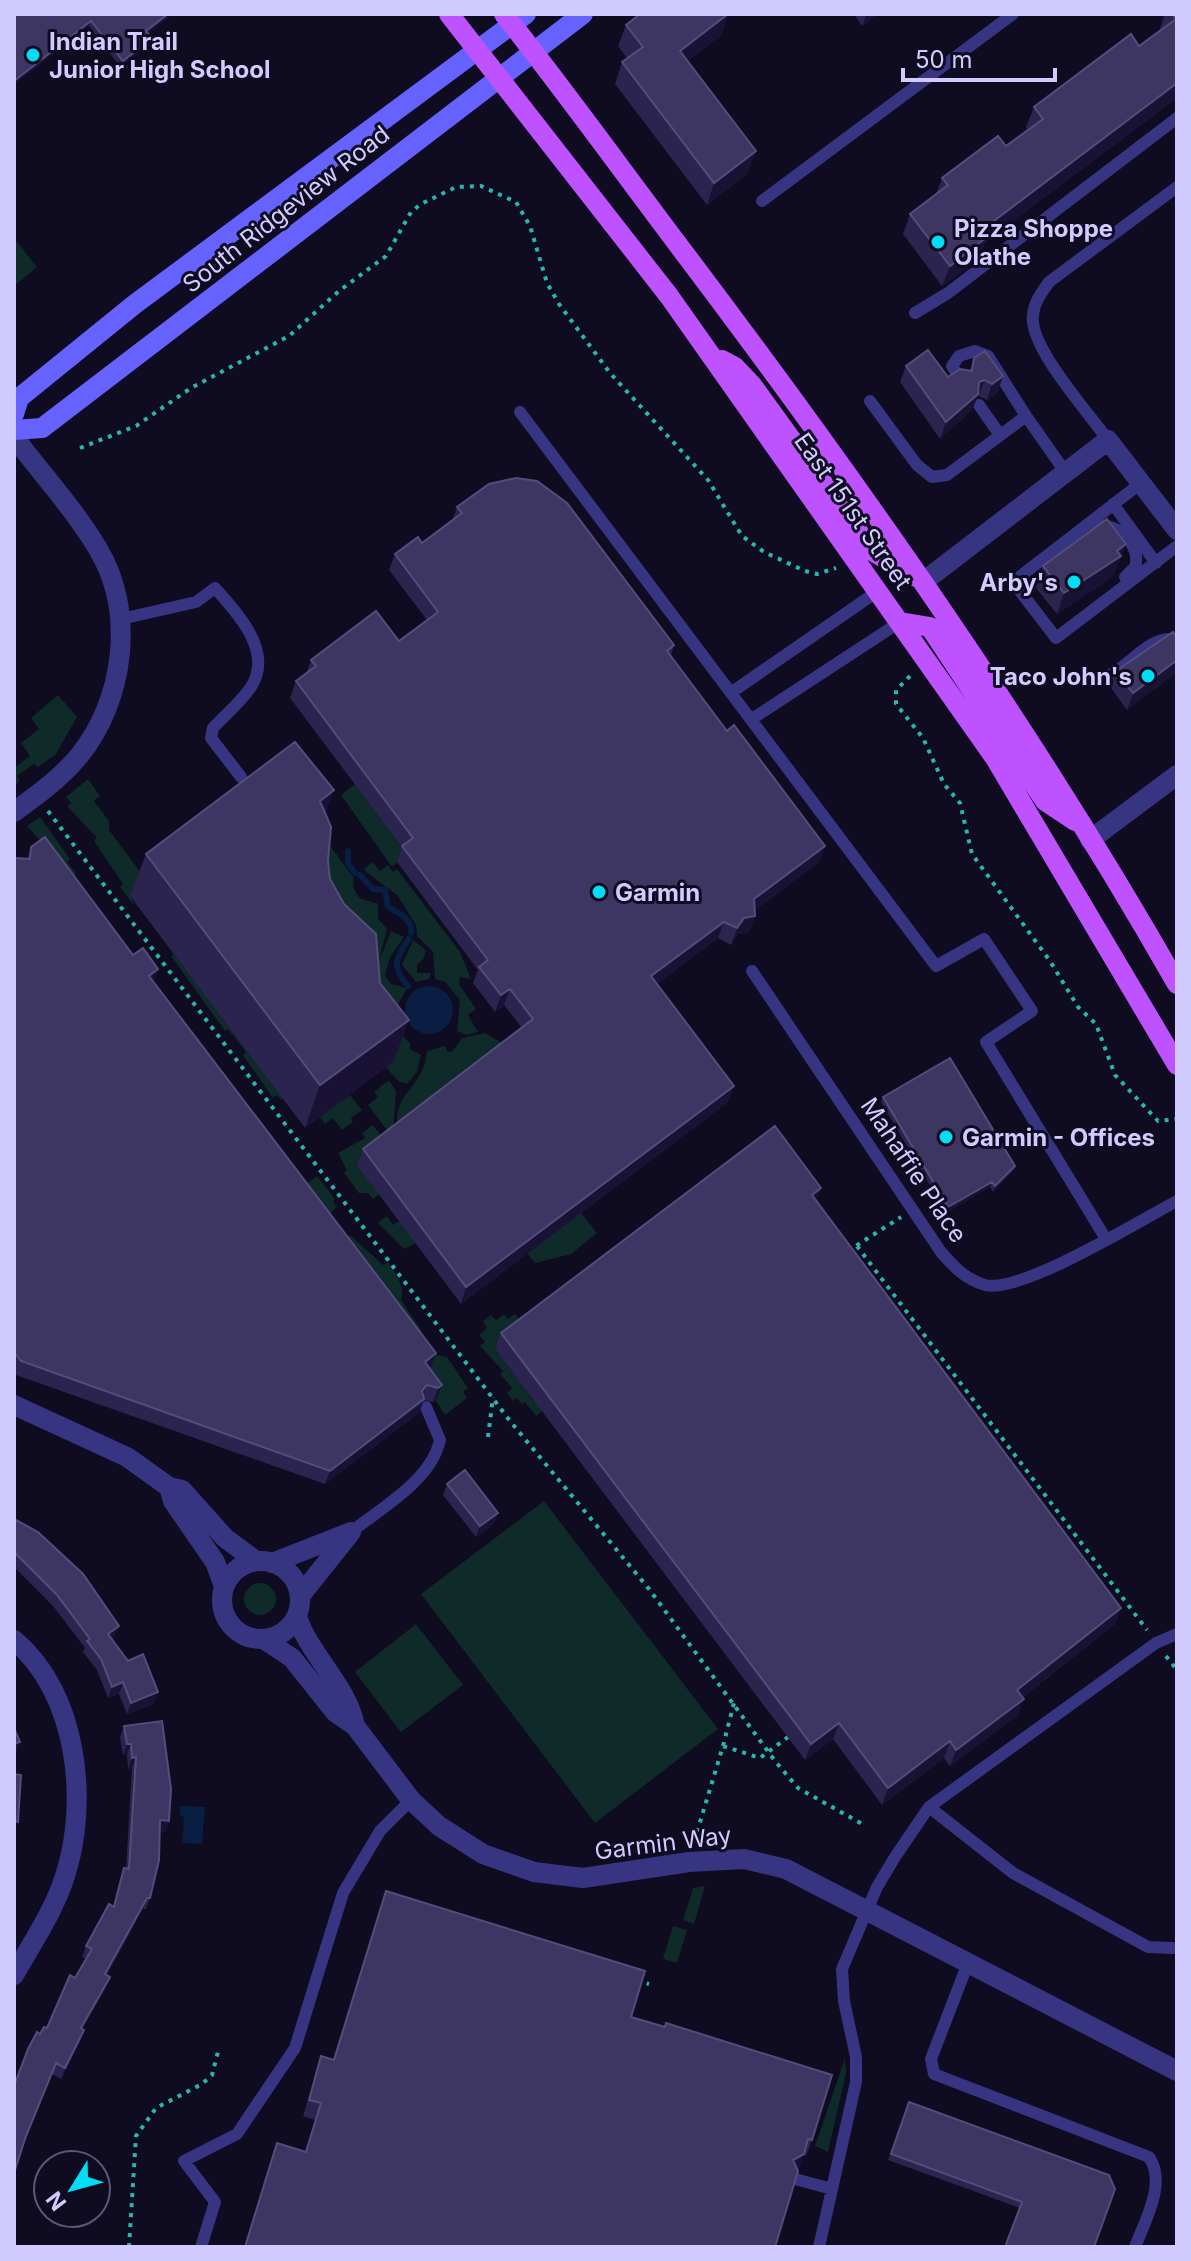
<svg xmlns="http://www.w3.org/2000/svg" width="1191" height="2261" viewBox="0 0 1191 2261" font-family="Inter,sans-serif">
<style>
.green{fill:#0e2a29}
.water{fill:#081e42}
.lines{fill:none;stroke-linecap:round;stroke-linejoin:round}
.stream{stroke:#081e42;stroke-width:6}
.path{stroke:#27b7ae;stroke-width:4;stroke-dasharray:4 6;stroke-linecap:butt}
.lane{stroke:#373482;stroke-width:12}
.street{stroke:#373482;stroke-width:20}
.secondary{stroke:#6562ff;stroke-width:20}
.primary{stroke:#be52ff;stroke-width:20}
.wall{fill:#2b244f}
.shaded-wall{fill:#191234}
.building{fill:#3d3662;stroke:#544d7b;stroke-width:2}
.poi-dot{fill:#00def6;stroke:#0f0b20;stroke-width:3}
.labels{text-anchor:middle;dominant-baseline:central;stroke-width:6;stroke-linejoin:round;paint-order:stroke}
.poi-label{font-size:24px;font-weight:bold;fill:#d1cbff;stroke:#0f0b20;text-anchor:start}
.street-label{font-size:24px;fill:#d1cbff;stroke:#0f0b20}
</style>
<rect width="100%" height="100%" fill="#0f0b20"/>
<!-- green -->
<path class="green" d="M17,242L37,267L14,286V244Z
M58,695L77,717L56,754L38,767L34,764L17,776L20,781L14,786V768L30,756L21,743L39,729L31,718Z
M88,779L100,796L94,801L109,821V830L143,876L131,896L134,906L120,887L123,884L94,841L97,838L67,806L71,803L66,797Z
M355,784L407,854L392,867L341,795Z
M40,817L70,859L67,862L76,873L73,876L27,826Z
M320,832L353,877L354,889L359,898L378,904V918L387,929L379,961L391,931L404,937L390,957L385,975L391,984L407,988L398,1005V1016L336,908Z
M373,862L380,871L388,865L393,872L397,869L460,952L471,979L460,977L459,984L476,1009L468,1015L478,1032L467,1035L457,1031L460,1000L445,982L435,979L433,952L417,936L416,925L397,895L366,872L364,869Z
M413,940L426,950L424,958L417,965V973H431L429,979L416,982L402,965Z
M174,954L283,1098L281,1100L277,1095L273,1098L243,1055L246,1052L228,1029L225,1031L171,956Z
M485,1033L499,1041L507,1051L398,1130C391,1092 424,1089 427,1051L445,1046L448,1052L453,1051L462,1038Z
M403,1036L410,1043V1049L421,1055L417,1072L407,1084L398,1081L386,1067L393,1062Z
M389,1080L396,1091L393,1138L368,1105L378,1097L374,1092Z
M350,1095L362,1110L351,1118L353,1122L342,1130L333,1118L325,1124L320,1117Z
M373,1125L386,1143L379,1195L373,1199L368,1193H359L344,1173L347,1170L338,1153L365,1138L362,1133Z
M317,1176L335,1199L333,1202L337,1207L330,1213L339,1225L335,1228L301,1188Z
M581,1213L597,1233L571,1254L535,1263L527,1253Z
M387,1216L393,1225L399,1221L416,1243L404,1249L378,1223Z
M350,1235L383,1265L388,1262C397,1275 405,1288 401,1300L421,1330L417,1333L346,1238Z
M504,1314L508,1319L515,1314L525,1327L495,1349L542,1411L536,1416L525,1402L522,1404L517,1398L513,1401L507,1393L512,1388L500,1374L503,1371L480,1346L485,1342L479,1335L487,1328L483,1321L491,1315L496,1320Z
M428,1344L437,1355L447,1357L468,1388L463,1392L467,1398L445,1415L420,1376Z
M544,1501L718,1729L595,1823L421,1594Z
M244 1599a16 16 0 1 1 32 0a16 16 0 1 1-32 0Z
M416,1624L463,1685L401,1732L355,1672Z
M705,1886L694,1924L683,1920L693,1888Z
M673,1926L687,1930L677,1963L663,1959Z
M845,2058L846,2073L828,2152L815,2146Z"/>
<!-- water -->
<path class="water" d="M405 1010a24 24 0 1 1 48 0a24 24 0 1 1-48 0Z
M180,1806L205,1807L202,1844L182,1843L184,1817L180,1816Z"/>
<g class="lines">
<!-- stream -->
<path class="stream" d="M348,851V863L355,873
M360,875L373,889L385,890L388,907C398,912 413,919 411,933
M408,986C391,967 395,959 409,939"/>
<!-- path -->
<path class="path" d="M80,448L136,426L191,388L289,336L339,291L386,256L411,212L421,204L456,187L481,186L516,202L530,226L547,283L559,304L610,373L708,480L742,536L764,552L805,571L817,574L836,568
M910,676L896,690V704L923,738L944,784L960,803L972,854L1050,961L1078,1007L1096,1024L1115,1075L1158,1121L1177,1119
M48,811L510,1421L649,1589L775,1761L798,1788L866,1826
M857,1246L1147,1630
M848,1251L901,1217
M488,1437L493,1397
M1166,1656L1177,1670
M723,1746L734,1703
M697,1832L723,1746L760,1758L788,1737
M637,1981L649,1984
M129,2247L136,2136L156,2108L202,2084L212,2075L219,2048"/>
<!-- lane -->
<path class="lane" d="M762,201L1013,14
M915,313L948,293L1177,118
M961,380L952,366L959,356L975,351L988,356L1026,416
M870,401L917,465L932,477L947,475L1026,416L1066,473
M979,405L1000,435
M520,412L936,966L984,939L1032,1011L986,1042L1106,1239
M1108,440C1089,413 1028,346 1033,315C1034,302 1042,292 1049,282L1177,187
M1141,483L1013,582L1056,638L1177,546
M1113,504L1156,563
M1097,527C1118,521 1142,547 1135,567L1125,577
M121,619L196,602L215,588C237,613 274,651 251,687C241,702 225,715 213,728L211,738L241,777
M1096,679C1125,676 1144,637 1172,639L1177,645
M732,692L878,591
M752,719L900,622
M752,971L941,1252C954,1267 965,1279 985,1285C1021,1294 1141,1220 1177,1201
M351,1532C381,1508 431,1481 440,1440L426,1407
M929,1807L1013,1873L1148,1947L1172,1948
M968,1963L931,2059L934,2074L1149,2157C1167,2183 1145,2220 1135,2247
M795,2179L832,2189
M201,2247L215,2202L184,2161L237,2134L295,2048L343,1893L380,1831L411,1800
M819,2247L856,2082V2057L844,2001L842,1969L877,1887L895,1857L929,1807L1156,1643L1177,1634"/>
<!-- street -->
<path class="street" d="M14,437C42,474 75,510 98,549C136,612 124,701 79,756C60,779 37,795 14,812
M923,582L1108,440L1177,530
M1090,840L1177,775
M14,1405L127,1457L169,1487L182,1490L225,1538L256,1561
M169,1487L173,1501L215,1562L224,1586
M222 1600a39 39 0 1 1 78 0a39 39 0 1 1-78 0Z
M272,1563L351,1532
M300,1596L351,1532
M297,1617C310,1656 347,1685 355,1726
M14,1640C78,1693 89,1802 65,1876C54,1911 32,1943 14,1975
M265,1640L292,1658L335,1712L355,1726L411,1800L439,1826L483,1854L534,1872L583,1878L689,1862L744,1859L786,1869L1177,2071"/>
<!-- secondary -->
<path class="secondary" d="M14,414L19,398L135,304L526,14
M14,430L42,428L583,14"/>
<!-- primary -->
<path class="primary" d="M449,14L669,296L995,758L1177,1065
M504,14C564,90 621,169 679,246C858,483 1030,726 1177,984
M722,360L735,367L752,385L872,551L916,577
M900,622L930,627L1045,801L1075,821"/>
</g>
<!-- wall -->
<path class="wall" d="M14,14H171L170,16L148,33L150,44L120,67L89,26Z
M728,14L721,36L687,61L748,173L707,205L615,84L622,62L627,58L618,46L626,25Z
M854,14H878L862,26Z
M1165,14H1177V98L985,242L980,258L942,286L903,234L910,214L936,194L942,178L1006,146L1028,130L1026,127L1034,107L1139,46L1161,29L1160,28Z
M974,358L1003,376L997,393L987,400L979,396L977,397L972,410L940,439L900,382L906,366L948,377L970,370Z
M457,507L674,645L671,656L727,731L825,846L819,862L755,910V916L749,932L738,934L731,945L718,938L657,984L734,1086L728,1102L461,1304L357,1165L363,1149L522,1028L504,1005L495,1012L473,983L478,970L397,862L402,847L290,698L296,681L306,674L311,660L399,641L427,620L389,570L395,554L422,543L452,520Z
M1043,566H1118L1116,567L1113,577L1057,614L1035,587Z
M1177,638V672L1127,710L1111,688L1116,671Z
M325,814L328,861L330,879L380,983L409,1020L393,1062L305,1128L130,896L146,854Z
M31,847L133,955L158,969L154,982L436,1353L431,1367L429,1368L442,1385L437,1399L433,1402L424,1400L419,1413L325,1484L16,1375L14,1372V860L27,859Z
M883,1097L1015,1166L1013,1171L993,1192L990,1187L946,1213L881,1102Z
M821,1188L816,1201L1121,1608L1115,1624L1023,1697L1018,1715L950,1766L944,1758L882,1805L833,1739L805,1760L495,1349L501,1333Z
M447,1484L494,1524L476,1537L443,1495Z
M14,1519L115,1636L112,1639L154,1704L127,1714L119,1694L108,1698L97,1670L83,1652L85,1648L53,1606L14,1567Z
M124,1726L169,1821L165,1832L160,1831L150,1898L146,1909H143L107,1975L106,1988L82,2029L80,2041L61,2079L52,2074L24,2142L40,2034L47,2028L86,1959L82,1957L86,1946L113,1906L120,1879L124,1868H126L132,1768L128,1769L127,1755H123L120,1737Z
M386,1891L631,2017L812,2140L806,2156L803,2155L798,2170L775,2247H244L277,2143L305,2151L315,2120L303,2116L316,2073L321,2056L333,2059Z
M909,2102L1115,2189L1020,2208L888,2160Z"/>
<!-- shaded-wall -->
<path class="shaded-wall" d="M168,14H171L170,16L144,36L146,31Z
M728,14L721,36L672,73L680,51Z
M867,14H878L862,26Z
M91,21L89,26L14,85V81Z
M152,38L150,44L120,67L123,61Z
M1177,83V98L985,242L980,258L942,286L950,266L982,230Z
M756,151L748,173L707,205L714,183Z
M1003,376L997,393L987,400L992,384Z
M985,380L972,410L940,439L946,422L979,382Z
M1126,544L1113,577L1057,614L1064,593Z
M1177,660V672L1127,710L1133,693Z
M334,790L319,833L320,801Z
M825,846L819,862L748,915L754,899Z
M755,916L749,932L738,934L731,945L737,928L744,918Z
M724,922L718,938L645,993L651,976Z
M158,969L154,982L149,976Z
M510,989L504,1005L495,1012L501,995Z
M409,1020L393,1062L305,1128L320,1085Z
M734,1086L728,1102L461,1304L466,1287Z
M1015,1166L1013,1171L993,1192L995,1186Z
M992,1182L990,1187L946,1213L948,1207Z
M821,1188L815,1204L812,1195Z
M436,1353L431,1367L420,1376L425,1362Z
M427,1385L422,1399H424L419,1413L325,1484L330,1471L422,1391Z
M442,1385L437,1399L433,1402L438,1388Z
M498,1513L494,1524L476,1537L480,1526Z
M1121,1608L1115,1624L1011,1706L1017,1690Z
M119,1626L115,1636L104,1645L108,1634Z
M123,1682L119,1694L108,1698L112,1687Z
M158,1692L154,1704L127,1714L131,1703Z
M1024,1699L1018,1715L950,1766L956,1750Z
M839,1723L833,1739L805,1760L811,1744Z
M950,1741L944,1758L882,1805L888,1788Z
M20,1742L16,1753H14V1744Z
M127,1744H131L127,1755H123Z
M136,1757L132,1768L128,1769L132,1758Z
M160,1820L169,1821L165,1832L156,1831Z
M147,1898L143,1909L101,1985L105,1974Z
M110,1977L106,1988L77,2039L81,2028Z
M84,2030L80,2041L61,2079L65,2068Z
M804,2154L798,2170L793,2160Z"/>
<!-- building -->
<path class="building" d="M14,14H168L146,31L152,38L123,61L91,21L14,81Z
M640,14H728L680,51L756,151L714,183L622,62L643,47L626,25Z
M1172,14H1177V83L982,230L987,237L950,266L910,214L948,185L942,178L998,136L1006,146L1043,119L1034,107L1131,34L1139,46L1176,19Z
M928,350L948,377L960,369L972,371L974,358L985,351L1003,376L992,384L985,380L979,382L978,394L946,422L906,366Z
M516,478L537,481L567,503L674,645L667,651L727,731L734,725L825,846L754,899L755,916L744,918L737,928L724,922L651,976L734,1086L466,1287L363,1149L533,1019L510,989L501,995L479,967L488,960L402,846L413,838L296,681L316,666L311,660L376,611L399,641L438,612L395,554L418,537L422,543L462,513L457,507L489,484Z
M1107,519L1126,544L1117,551L1121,556L1064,593L1043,566Z
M1173,632L1177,638V660L1133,693L1116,671Z
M295,742L334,790L320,801L331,827L328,861L330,879L344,904L376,934L380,983L409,1020L320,1085L146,854Z
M45,837L133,955L143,948L158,969L149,976L436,1353L425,1362L442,1385L438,1388L427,1385L422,1391L424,1399L330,1471L21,1361L14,1352V860L17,858L30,859L31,847Z
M950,1058L1015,1166L995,1186L992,1182L948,1207L883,1097Z
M775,1126L821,1188L812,1195L1121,1608L1017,1690L1024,1699L956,1750L950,1741L888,1788L839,1723L811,1744L501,1333Z
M465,1470L498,1513L480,1526L447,1484Z
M14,1519L38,1532L83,1574L119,1626L108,1634L128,1661L143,1654L158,1692L131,1703L123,1682L112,1687L101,1659L87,1641L90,1639L57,1595L14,1552Z
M162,1721L171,1789L169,1821L160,1820L159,1860L150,1898H147L105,1974L110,1977L81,2028L84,2030L65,2068L56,2063L26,2136L14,2173V2086L28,2049L37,2032L40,2034L44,2027L47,2028L70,1975L75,1978L92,1949L86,1946L109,1904L114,1907L124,1868L129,1869L136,1757L132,1758L131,1744H127L124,1726Z
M14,1728L20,1742L14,1744Z
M14,1774L21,1775L18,1822L14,1821Z
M386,1891L645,1971L631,2017L665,2027L666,2023L832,2075L812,2140L808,2139L804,2154L793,2160L798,2171L775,2247H245L277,2143L306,2152L321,2103L309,2100L321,2056L334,2060Z
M909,2102L1109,2175L1115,2189L1094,2247H1005L1022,2202L891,2154Z"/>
<!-- markers -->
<g class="poi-dot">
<circle cx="33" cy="55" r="8"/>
<circle cx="938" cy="242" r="8"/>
<circle cx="1074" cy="582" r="8"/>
<circle cx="1148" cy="676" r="8"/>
<circle cx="599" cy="892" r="8"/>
<circle cx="946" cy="1137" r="8"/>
</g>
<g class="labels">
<!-- poi labels -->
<g class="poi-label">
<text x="49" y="41">Indian Trail<tspan x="49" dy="28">Junior High School</tspan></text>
<text x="954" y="228">Pizza Shoppe<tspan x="954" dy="28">Olathe</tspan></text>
<text x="1058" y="582" text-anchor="end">Arby's</text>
<text x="1132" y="676" text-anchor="end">Taco John's</text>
<text x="615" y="892">Garmin</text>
<text x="962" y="1137">Garmin - Offices</text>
</g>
<!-- street labels -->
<g class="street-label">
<text transform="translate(286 209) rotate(-38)">South Ridgeview Road</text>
<text transform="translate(853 511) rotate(55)">East 151st Street</text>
<text transform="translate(914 1170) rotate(56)">Mahaffie Place</text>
<text transform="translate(663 1843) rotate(-7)">Garmin Way</text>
</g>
</g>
<!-- border -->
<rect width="1191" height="2261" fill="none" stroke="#d1cbff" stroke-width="32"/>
<!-- north arrow -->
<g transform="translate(72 2189) rotate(233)"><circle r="38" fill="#0f0b20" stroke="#5d5879" stroke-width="2"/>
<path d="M0-6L14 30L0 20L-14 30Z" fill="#00def6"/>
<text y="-12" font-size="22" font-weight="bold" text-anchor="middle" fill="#d1cbff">N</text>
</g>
<!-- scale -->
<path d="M903 68v12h152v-12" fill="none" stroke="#d1cbff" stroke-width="4"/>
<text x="915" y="68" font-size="24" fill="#d1cbff" stroke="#0f0b20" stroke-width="6" paint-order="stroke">50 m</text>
</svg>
